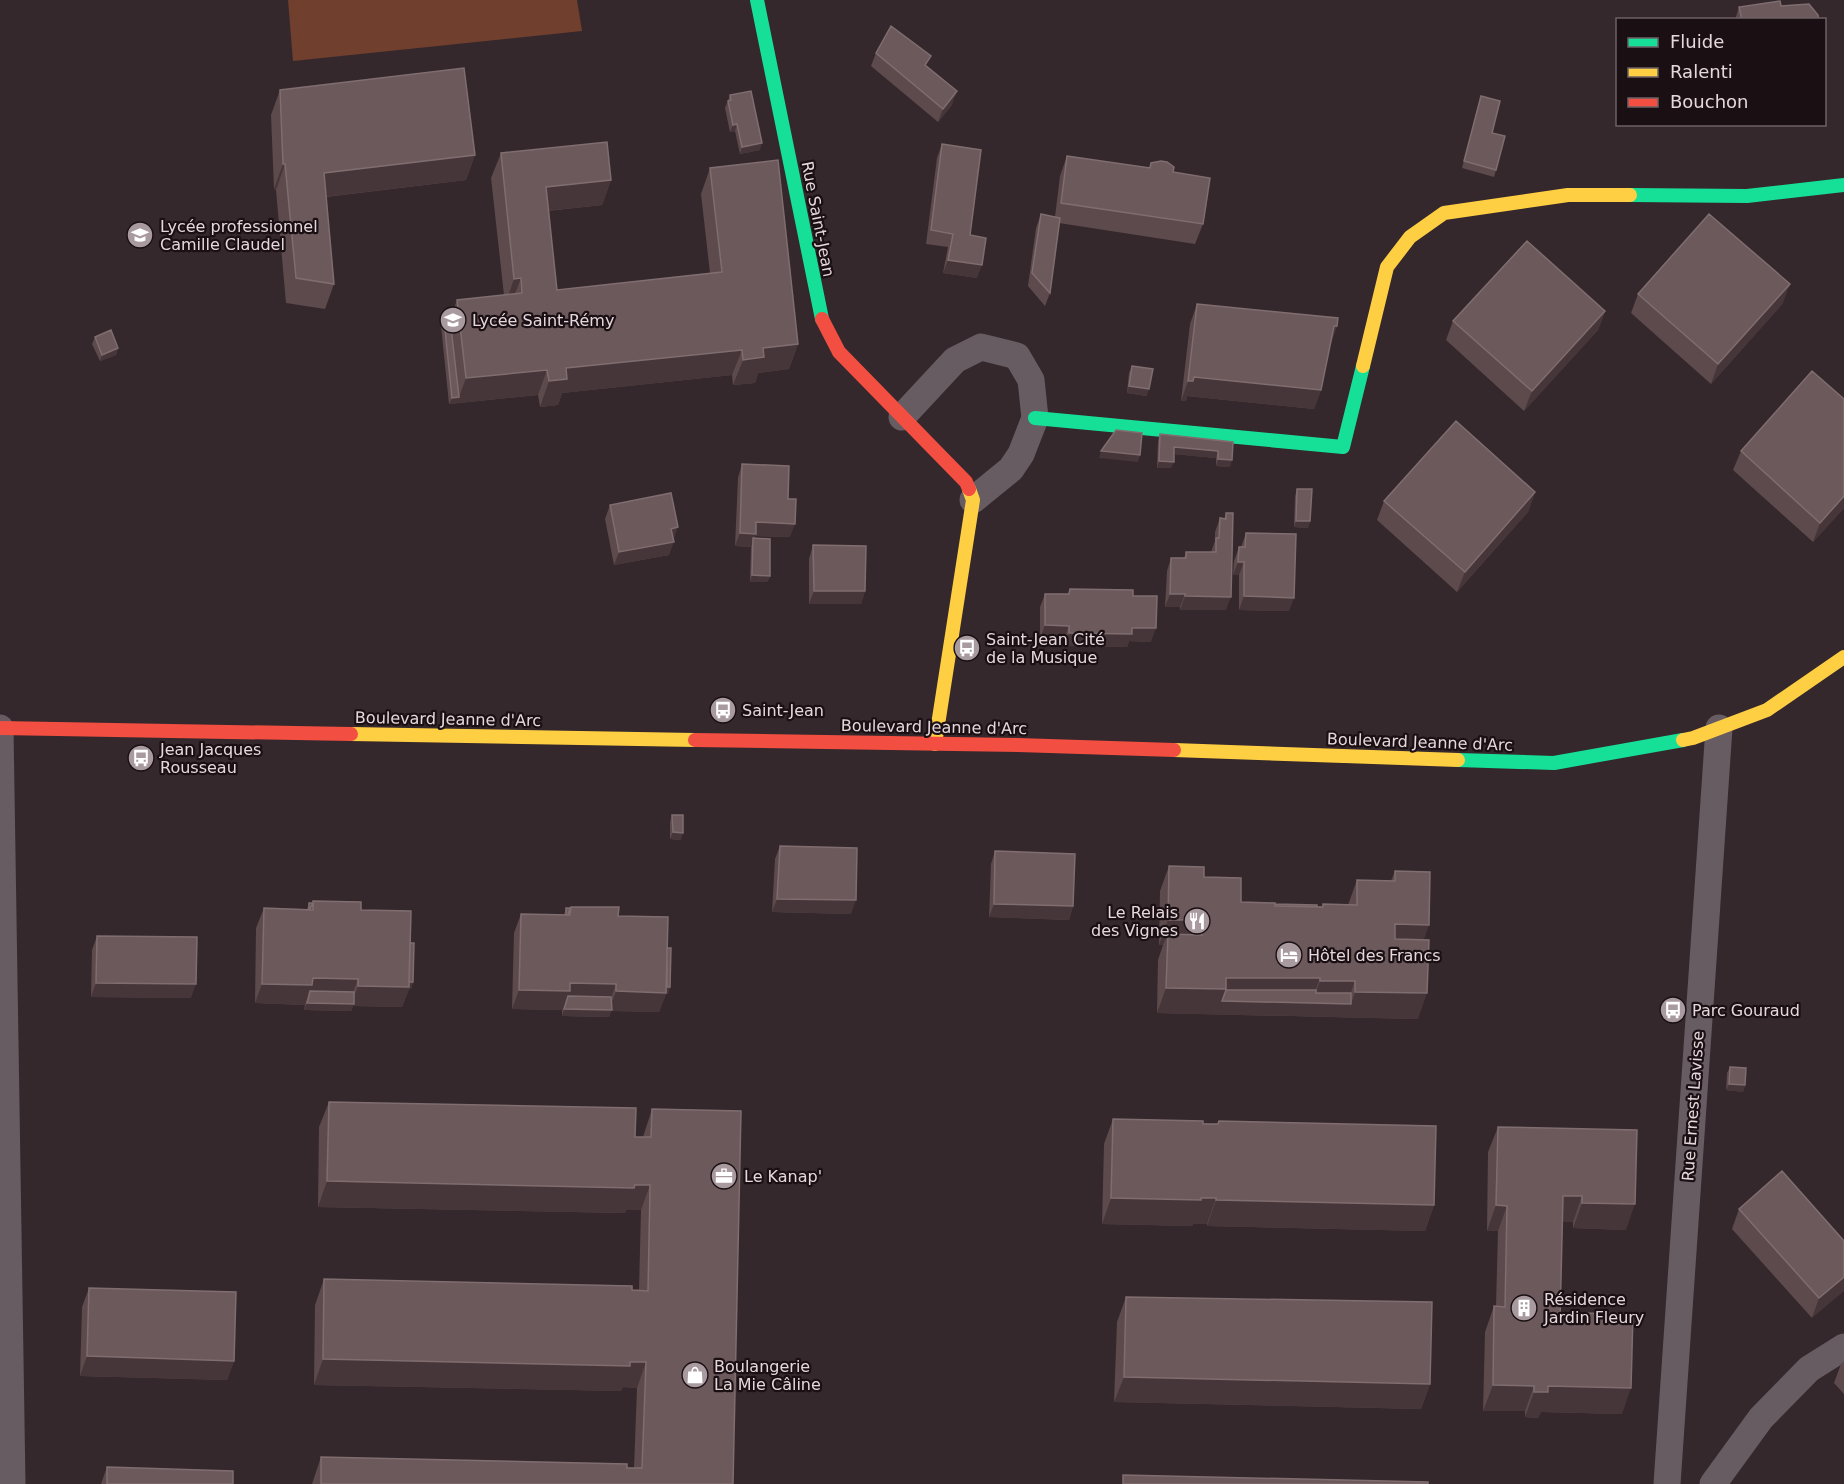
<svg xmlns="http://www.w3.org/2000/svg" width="1844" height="1484" viewBox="0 0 1844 1484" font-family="'DejaVu Sans',sans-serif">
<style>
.green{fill:#703f2d}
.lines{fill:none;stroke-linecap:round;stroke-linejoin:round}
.street{stroke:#665c62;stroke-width:27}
.fast{stroke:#16e098;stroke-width:14}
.slow{stroke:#ffcf43;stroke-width:14}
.jam{stroke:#f24e42;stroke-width:14}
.wall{fill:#5d4a4c}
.shaded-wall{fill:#473639}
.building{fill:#6c595b;stroke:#7f6d70;stroke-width:1.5}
.labels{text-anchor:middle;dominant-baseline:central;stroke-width:4.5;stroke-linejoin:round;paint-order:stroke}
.street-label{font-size:16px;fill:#e6d7dc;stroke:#1a1014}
.poi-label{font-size:16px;fill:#e6d7dc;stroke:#1a1014;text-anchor:start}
</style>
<rect width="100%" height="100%" fill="#34282c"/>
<!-- green -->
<path class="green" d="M288,0H577L582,31L293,61Z"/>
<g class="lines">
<!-- street -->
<path class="street" d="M902,417L955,360L981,347L1017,356L1031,380L1035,418L1021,454L1011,469L973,500
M0,728L12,1484
M1667,1484L1719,728
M1713,1484L1761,1418L1809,1369L1844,1347"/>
<!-- fast -->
<path class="fast" d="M757,0L822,319
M1630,195L1747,196L1844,185
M1035,418L1343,447L1363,366
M1458,760L1554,763L1683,740"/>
<!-- slow -->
<path class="slow" d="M1363,366L1387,267L1410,237L1444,213L1568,195H1630
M351,734L695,740
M1683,740L1693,738L1767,710L1844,657
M935,744L973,500L969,489
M1174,750L1458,760"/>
<!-- jam -->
<path class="jam" d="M822,319L839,352L966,482L969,489
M0,728L351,734
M695,740L1018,745L1174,750"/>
</g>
<!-- wall -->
<path class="wall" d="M1781,6L1819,20H1735L1739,7Z
M876,53L927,66L952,105L938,122L871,66Z
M280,90L475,155L466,180L326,197L334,284L325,309L286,303L276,190L274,189L271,115Z
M730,95L760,150L740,154L735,131L730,132L725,108Z
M1481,96L1492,133L1496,170L1494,177L1462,168Z
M942,144L970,235L977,278L943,273L948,247L926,244L937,158Z
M501,153L611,180L602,205L548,211L557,290L710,273L701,194L710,168L798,344L789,369L758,373L755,383L733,385L732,375L562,393L558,405L540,407L538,395L449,404L441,326L444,320L450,319L457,300L504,295L491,178Z
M1067,156L1149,168L1151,163L1173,172L1203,224L1195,244L1059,223L1050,293L1045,306L1028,286L1036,228L1041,214L1055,217L1060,176Z
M1638,294L1783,303L1711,384L1631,313Z
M1197,304L1337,326L1330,345L1321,390L1314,409L1187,396L1186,401H1181L1190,324Z
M1605,311L1598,330L1524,411L1446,340L1453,321Z
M95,337L118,348L116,355L100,361L92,344Z
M1132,366L1147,396L1127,393L1129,373Z
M1160,434L1233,442L1230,467L1216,466V458L1174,454L1171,468H1157L1158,441Z
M1741,451L1844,508L1813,542L1733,470Z
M742,464L788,499L790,537L755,536L754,539L770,576L767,582H750L751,547L735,546L738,478Z
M1297,489L1310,521L1308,528L1294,527L1295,496Z
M1535,492L1528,512L1457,592L1377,520L1384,501Z
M610,505L673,540L669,555L614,565L605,519Z
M1226,513H1233L1226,610H1180V607H1165L1167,571L1171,558H1184L1186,552H1211L1215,541V532L1220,518L1224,519Z
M1246,533L1289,611L1239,610V575H1233L1234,561L1239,547H1241Z
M813,545L865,591L861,604H809V559Z
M1070,589L1133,596L1151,642L1129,641L1127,647L1064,646V639H1040V607L1045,594H1068Z
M672,815L681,840L670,839V822Z
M780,846L851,914L772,912L775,859Z
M995,851L1073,906L1069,920L989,917L991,864Z
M1169,866L1204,877L1241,902L1322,907L1323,904L1348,905L1357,880L1391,881L1395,871L1424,940L1418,1019L1157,1013L1158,960L1163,945H1159L1160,891Z
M313,901L361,910L410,943L413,982L411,989H409L402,1007L353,1006L351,1011L304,1010L305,1005L255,1003L256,928L264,908L307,909L309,903H313Z
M566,908L618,916L667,948L670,987L668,994H666L659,1012L611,1011L609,1017L562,1016V1010L512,1009L514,933L521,914L564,915Z
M97,936L191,998L91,997L92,950Z
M1730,1067L1745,1085L1743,1092L1726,1090L1727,1073Z
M329,1102L635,1137H643L652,1109L733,1484H312L321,1457L634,1468L637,1388L623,1387L621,1391L314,1385L315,1305L324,1279L639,1290L641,1210H626L625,1213L318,1207L319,1127Z
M1113,1119L1217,1124L1219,1121L1434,1205L1425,1231L1207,1226V1224H1193L1192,1226L1102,1224L1104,1144Z
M1498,1127L1626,1230L1573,1228V1222L1562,1221L1560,1320H1577L1580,1313L1622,1414L1541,1412L1538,1418L1525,1417V1411H1483L1485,1332L1494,1306L1496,1307L1498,1231H1487L1488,1152Z
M1739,1209L1844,1241L1812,1318L1732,1229Z
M89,1288L234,1361L227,1380L80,1376L82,1307Z
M1126,1297L1430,1384L1421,1409L1114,1402L1117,1322Z
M1844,1361V1394L1834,1383L1841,1364Z
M107,1467L233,1484H101Z"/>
<!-- shaded-wall -->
<path class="shaded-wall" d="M957,91L952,105L938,122L943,109Z
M737,124L735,131L730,132L733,125Z
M762,143L760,150L740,154L742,147Z
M475,155L466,180L315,198L324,173Z
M283,164H285L276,190L274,189Z
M611,180L602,205L536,212L546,187Z
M948,260L982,265L977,278L943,273Z
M521,278L511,304L505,305L514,279Z
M1790,284L1783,303L1711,384L1718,364Z
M1605,311L1598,330L1524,411L1532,391Z
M1334,326H1337L1330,345Z
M798,344L789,369L758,373L755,383L733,385L743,360L763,348Z
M118,348L116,355L100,361L102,355Z
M742,350L732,375L562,393L558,405L540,407L549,381L566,368Z
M547,370L538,395L449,404L452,398L459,397L466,378Z
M1194,377L1321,390L1314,409L1187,396L1186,401H1181L1188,381Z
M1129,386L1149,389L1147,396L1127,393Z
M1174,447L1218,451L1216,458L1172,454Z
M1101,451L1140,455L1138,462L1099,458Z
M1218,459L1232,460L1230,467L1216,466Z
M1159,461L1174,462L1171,468H1157Z
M1535,492L1528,512L1457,592L1465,572Z
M1844,496V508L1813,542L1820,523Z
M1296,521H1310L1308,528L1294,527Z
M756,522L795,524L790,537L755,536L751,547L735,546L740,533Z
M678,527L673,541L671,529Z
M674,542L669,555L614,565L619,552Z
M1238,562H1244L1239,575H1233Z
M752,575L770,576L767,582H750Z
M814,591H865L861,604H809Z
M1170,594H1185L1180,607H1165Z
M1185,596L1231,597L1226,610H1180Z
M1244,596L1294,598L1289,611L1239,610Z
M1045,625L1069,626L1064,639H1040Z
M1132,628H1156L1151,642L1129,641L1127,647L1064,646L1069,633Z
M673,832L683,833L681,840L670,839Z
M777,899L856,900L851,914L772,912Z
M994,904L1073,906L1069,920L989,917Z
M1168,920H1202L1192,946L1168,934L1163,945H1159Z
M1395,924L1429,925L1420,951L1386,950Z
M313,978L358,979L351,998L308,997L305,1005L255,1003L262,984Z
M1226,978H1320L1311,1003H1312L1320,981H1355L1347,1004H1351L1355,992L1427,993L1418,1019L1157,1013L1166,988Z
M405,982H413L411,989H409L402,1007L353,1006L351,1011L304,1010L307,1003L351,1004L358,986Z
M96,983L196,984L191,998L91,997Z
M570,983L616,984L609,1004L566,1003L563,1010L512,1009L519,990Z
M662,987H670L668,994H666L659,1012L611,1011L609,1017L562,1016L564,1009L609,1010L616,991Z
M1729,1084L1745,1085L1743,1092L1726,1090Z
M327,1181L635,1185H650L641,1210H626L625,1213L318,1207Z
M1563,1196H1582L1573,1222L1554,1221Z
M1111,1198H1216L1207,1224H1193L1192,1226L1102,1224Z
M1216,1200L1434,1205L1425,1231L1207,1226Z
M1582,1203L1635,1204L1626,1230L1573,1228Z
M1496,1205L1507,1206L1498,1231H1487Z
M1844,1277V1291L1812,1318L1819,1298Z
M87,1356L234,1361L227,1380L80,1376Z
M323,1359L630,1362H646L637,1388L623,1387L621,1391L314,1385Z
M1124,1377L1430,1384L1421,1409L1114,1402Z
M1493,1385L1534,1386L1525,1411H1483Z
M1548,1386L1631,1388L1622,1414L1541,1412L1538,1418L1525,1417L1534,1392Z"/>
<!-- building -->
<path class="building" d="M1780,1L1781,6L1809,4L1818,15L1819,20H1742L1739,7Z
M891,26L931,56L925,65L957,91L943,109L876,53Z
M464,68L475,155L324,173L334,284L296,278L285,164H283L280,90Z
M751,91L762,143L742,147L737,124L733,125L728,101L731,100L730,95Z
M1481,96L1500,101L1492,133L1505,136L1496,170L1464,161Z
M607,142L611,180L546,187L557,290L722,272L710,168L778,160L798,344L763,348L764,357L743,360L742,350L566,368L567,379L549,381L547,370L466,378L457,300L522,293L521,278L514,279L501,153Z
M942,144L981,150L970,235L986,238L982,265L948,260L953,234L931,230Z
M1067,156L1150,168L1151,163L1161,161L1167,162L1174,167L1173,172L1210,178L1203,224L1061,203Z
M1041,214L1060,218L1050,293L1032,273Z
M1709,214L1790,284L1718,364L1638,294Z
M1527,241L1605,311L1532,391L1453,321Z
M1197,304L1338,318L1337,326H1334L1321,390L1194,377L1193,381H1188Z
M450,319L459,397L452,398L444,320Z
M111,330L118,348L102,355L95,337Z
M1132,366L1153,369L1149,389L1129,386Z
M1812,371L1844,399V496L1820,523L1741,451Z
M1456,421L1535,492L1465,572L1384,501Z
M1116,430L1142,433L1140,455L1101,451Z
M1160,434L1233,442L1232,460L1218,459V451L1174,447V462L1159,461Z
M742,464L789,466L788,499H796L795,524L756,522V534L740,533Z
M1297,489H1312L1310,521H1296Z
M671,493L678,527L671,529L674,542L619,552L610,505Z
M1226,513H1233L1231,597L1185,596V594H1170L1171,558H1186V552H1216V538H1219L1220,518L1226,519Z
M1246,533L1296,534L1294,598L1244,596V562H1238L1239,547H1245Z
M753,538L770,539V576L752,575Z
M813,545L866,546L865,591H814Z
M1070,589L1133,590V596H1157L1156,628H1132V634L1069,633V626L1045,625V594H1069Z
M672,815H683V833L673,832Z
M780,846L857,848L856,900L777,899Z
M995,851L1075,854L1073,906L994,904Z
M1169,866L1204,867V877L1241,878V902L1275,903V906L1323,907V904L1357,905V880L1395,881V871L1430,872L1429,925L1395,924V939L1429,940L1427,993L1355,992V981H1320V978H1226V989L1166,988L1168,934L1202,935V920H1168Z
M313,901L361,902V910L411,911L409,987L358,986V979L313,978L312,985L262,984L264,908L313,910Z
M309,903H313L310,909H309Z
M1275,904L1317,905V907L1275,906Z
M571,907H619L618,916L668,917L666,993L616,991V984L570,983V991L519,990L521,914L570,915Z
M566,908H570L568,915H566Z
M97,936L197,937L196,984L96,983Z
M410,943H414L413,982H409Z
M667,948H671L670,987H667Z
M1226,990H1316V993H1351V1004L1222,1001Z
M310,991L354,992V1004L307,1003Z
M568,996L611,997L612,1010L564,1009Z
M1730,1067L1746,1068L1745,1085L1729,1084Z
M329,1102L636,1108L635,1137H651L652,1109L741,1111L733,1484H321V1457L627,1464V1468H642L646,1362H630V1366L323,1359L324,1279L632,1286V1290L648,1291L650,1189V1185H635L634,1188L327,1181Z
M1113,1119L1203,1121V1124H1218L1219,1121L1436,1126L1434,1205L1216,1200V1198H1201V1200L1111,1198Z
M1498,1127L1637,1130L1635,1204L1582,1203V1196H1563L1560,1320H1579L1580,1313L1633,1314L1631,1388L1548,1386V1392H1534V1386L1493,1385L1494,1306L1505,1307L1507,1206L1496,1205Z
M1782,1171L1844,1241V1277L1819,1298L1739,1209Z
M89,1288L236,1292L234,1361L87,1356Z
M1126,1297L1432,1302L1430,1384L1124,1377Z
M107,1467L233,1471V1484H107Z
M1123,1475L1428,1482V1484H1123Z"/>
<!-- icons -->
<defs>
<symbol id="school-disc" viewBox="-11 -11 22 22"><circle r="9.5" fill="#a89a9e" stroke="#1a1014"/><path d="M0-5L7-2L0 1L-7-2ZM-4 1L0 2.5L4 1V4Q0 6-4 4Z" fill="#fff"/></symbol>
<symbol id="bus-disc" viewBox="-11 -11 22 22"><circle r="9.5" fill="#a89a9e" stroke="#1a1014"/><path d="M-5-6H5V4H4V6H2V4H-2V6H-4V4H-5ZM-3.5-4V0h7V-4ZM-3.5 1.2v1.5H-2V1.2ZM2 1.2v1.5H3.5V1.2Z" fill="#fff"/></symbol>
<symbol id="restaurant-disc" viewBox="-11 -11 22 22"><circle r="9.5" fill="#a89a9e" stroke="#1a1014"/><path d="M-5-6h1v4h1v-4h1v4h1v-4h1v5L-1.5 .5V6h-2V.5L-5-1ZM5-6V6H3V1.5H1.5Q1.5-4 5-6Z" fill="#fff"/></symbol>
<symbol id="hotel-disc" viewBox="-11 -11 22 22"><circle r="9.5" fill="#a89a9e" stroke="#1a1014"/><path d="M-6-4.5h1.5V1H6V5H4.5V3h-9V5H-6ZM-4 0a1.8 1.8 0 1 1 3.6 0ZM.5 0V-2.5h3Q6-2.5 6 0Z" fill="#fff"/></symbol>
<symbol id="office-disc" viewBox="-11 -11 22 22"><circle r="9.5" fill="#a89a9e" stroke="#1a1014"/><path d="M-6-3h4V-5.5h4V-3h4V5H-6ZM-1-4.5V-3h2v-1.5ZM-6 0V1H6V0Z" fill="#fff"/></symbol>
<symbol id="building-disc" viewBox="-11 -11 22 22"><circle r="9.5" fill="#a89a9e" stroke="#1a1014"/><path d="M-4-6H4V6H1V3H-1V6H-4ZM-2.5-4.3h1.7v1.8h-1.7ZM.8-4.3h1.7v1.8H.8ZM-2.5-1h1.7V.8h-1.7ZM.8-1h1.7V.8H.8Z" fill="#fff"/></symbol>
<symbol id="shop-disc" viewBox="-11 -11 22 22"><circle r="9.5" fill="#a89a9e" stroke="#1a1014"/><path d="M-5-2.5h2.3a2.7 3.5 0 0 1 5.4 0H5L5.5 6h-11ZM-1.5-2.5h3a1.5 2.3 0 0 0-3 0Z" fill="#fff"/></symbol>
</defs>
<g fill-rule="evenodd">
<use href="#school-disc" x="125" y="220" width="30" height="30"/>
<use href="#school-disc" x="438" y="305" width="30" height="30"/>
<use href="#bus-disc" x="952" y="633" width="30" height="30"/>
<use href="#bus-disc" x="708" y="695" width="30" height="30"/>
<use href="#bus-disc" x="126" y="743" width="30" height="30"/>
<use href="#restaurant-disc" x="1182" y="906" width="30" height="30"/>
<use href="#hotel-disc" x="1274" y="940" width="30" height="30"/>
<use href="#bus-disc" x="1658" y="995" width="30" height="30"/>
<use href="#office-disc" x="709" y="1161" width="30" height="30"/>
<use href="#building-disc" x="1509" y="1293" width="30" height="30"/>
<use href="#shop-disc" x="680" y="1360" width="30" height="30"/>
</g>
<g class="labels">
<!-- street labels -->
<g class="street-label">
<text transform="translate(818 219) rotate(79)">Rue Saint-Jean</text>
<text transform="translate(448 719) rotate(1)">Boulevard Jeanne d'Arc</text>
<text transform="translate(934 727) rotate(1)">Boulevard Jeanne d'Arc</text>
<text transform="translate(1420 742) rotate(2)">Boulevard Jeanne d'Arc</text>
<text transform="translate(1693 1106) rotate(-86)">Rue Ernest Lavisse</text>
</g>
<!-- poi labels -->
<g class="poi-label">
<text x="160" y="226">Lycée professionnel<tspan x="160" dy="18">Camille Claudel</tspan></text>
<text x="472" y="320">Lycée Saint-Rémy</text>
<text x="986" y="639">Saint-Jean Cité<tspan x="986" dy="18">de la Musique</tspan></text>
<text x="742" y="710">Saint-Jean</text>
<text x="160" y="749">Jean Jacques<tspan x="160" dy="18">Rousseau</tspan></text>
<text x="1178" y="912" text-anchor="end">Le Relais<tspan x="1178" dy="18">des Vignes</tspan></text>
<text x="1308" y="955">Hôtel des Francs</text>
<text x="1692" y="1010">Parc Gouraud</text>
<text x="744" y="1176">Le Kanap'</text>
<text x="1544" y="1299">Résidence<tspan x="1544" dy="18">Jardin Fleury</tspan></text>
<text x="714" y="1366">Boulangerie<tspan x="714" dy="18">La Mie Câline</tspan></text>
</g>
</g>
<!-- legend -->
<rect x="1616" y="18" width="210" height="108" fill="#1a1014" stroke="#6c6064" stroke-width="1.5"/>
<rect x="1628" y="38" width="30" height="9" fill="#16e098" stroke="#6c6064" stroke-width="1.5"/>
<text x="1670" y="48" font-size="18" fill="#e6d7dc">Fluide</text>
<rect x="1628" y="68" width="30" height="9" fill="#ffcf43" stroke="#6c6064" stroke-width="1.5"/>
<text x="1670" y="78" font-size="18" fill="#e6d7dc">Ralenti</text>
<rect x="1628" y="98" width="30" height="9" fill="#f24e42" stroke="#6c6064" stroke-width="1.5"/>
<text x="1670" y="108" font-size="18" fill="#e6d7dc">Bouchon</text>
</svg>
